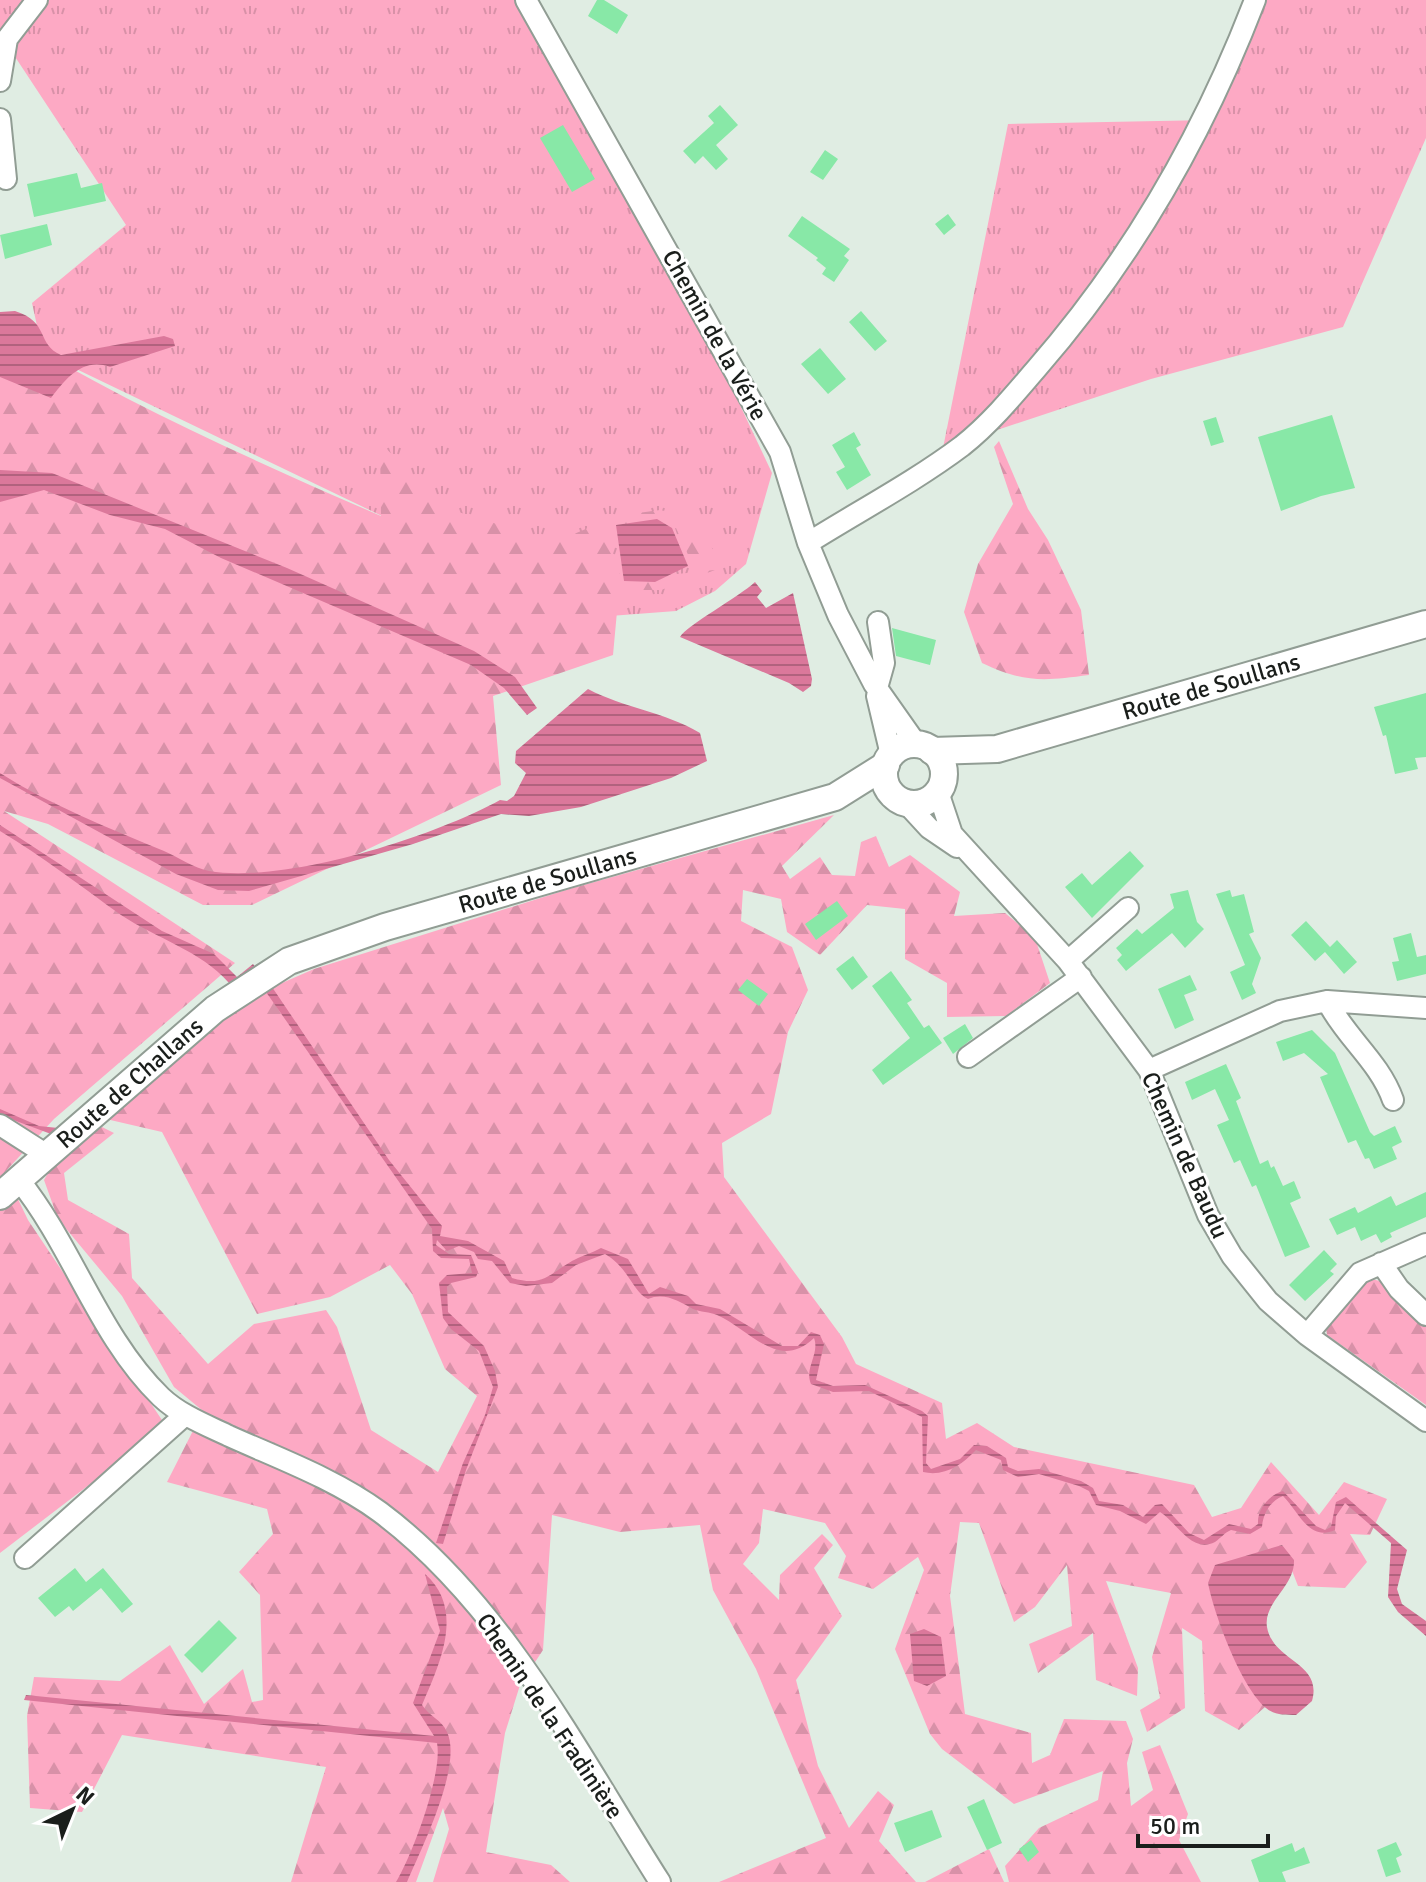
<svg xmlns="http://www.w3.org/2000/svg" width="1426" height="1882" viewBox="0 0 1426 1882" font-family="Signika,sans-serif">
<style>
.grass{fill:url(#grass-tufts)}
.forest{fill:url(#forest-firs)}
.water{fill:url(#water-rules)}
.building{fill:#88e8a7}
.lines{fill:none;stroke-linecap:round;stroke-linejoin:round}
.minor-casing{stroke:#919d94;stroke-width:24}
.major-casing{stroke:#919d94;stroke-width:30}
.minor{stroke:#fff;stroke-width:20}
.major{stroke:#fff;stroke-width:26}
.labels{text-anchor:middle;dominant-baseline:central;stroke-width:6;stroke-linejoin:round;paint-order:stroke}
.street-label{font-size:24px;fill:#1a1e1b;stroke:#fff}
</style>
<defs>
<pattern id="grass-tufts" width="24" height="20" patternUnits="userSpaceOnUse" patternTransform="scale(2)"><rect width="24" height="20" fill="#fda9c4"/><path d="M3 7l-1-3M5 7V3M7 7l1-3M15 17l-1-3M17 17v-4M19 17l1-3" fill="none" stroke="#d891a8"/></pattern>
<pattern id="forest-firs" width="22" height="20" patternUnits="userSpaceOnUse" patternTransform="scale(2)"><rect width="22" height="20" fill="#fda9c4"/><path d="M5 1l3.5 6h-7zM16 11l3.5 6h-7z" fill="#d891a8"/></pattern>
<pattern id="water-rules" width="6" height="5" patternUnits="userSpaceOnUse" patternTransform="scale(2)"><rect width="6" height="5" fill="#db789b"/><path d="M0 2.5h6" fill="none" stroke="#b1627e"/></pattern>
</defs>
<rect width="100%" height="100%" fill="#e0ede3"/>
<!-- grass -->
<path class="grass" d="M0,0H515L714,350L772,473L746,564L715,591L676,611L610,616L382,516L43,353L32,303L126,225L0,34Z
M1259,0H1426V138L1343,327L1151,379L943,448L1008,124L1210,120Z"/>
<!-- forest -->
<path class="forest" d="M0,327C122,402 250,459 381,516L380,442L442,507L542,538L574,534L616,516L660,510L688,516L718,556L694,568L672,519L611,529L614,571L630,579L715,570L661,590H619L613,655L493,696L501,785L252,905H203L48,824L4,811L235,963L54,1119L5,1172L28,1220L166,1426L0,1553Z
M999,441L1028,509L1048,540L1081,610L1089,675C1044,681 1024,683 982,663L964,612L978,564L1013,504L994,447Z
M834,815L782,866L790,879L820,857L832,875L855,876L861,842L876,836L889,867L910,855L960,892L954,916L1005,913L1035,938L1050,983L1006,1016L947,1017V983L905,959V909L867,905L820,955L787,932L781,899L743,890L741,921L792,947L808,990L788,1032L771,1114L722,1143L724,1177L842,1337L856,1364L942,1403L946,1439L977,1423L1014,1447L1194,1485L1212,1517L1241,1508L1271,1462L1319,1515L1344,1482L1387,1499L1370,1535L1350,1534L1367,1562L1345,1588L1298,1586L1282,1545L1208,1583L1265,1707L1239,1730L1205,1711L1202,1641L1182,1628L1185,1708L1147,1732L1140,1710L1160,1698L1152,1657L1171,1593L1106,1581L1138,1668L1137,1696L1096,1680L1093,1633L1038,1673L1029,1644L1072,1626L1067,1565L1035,1607L1014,1622L979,1523L960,1522L950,1596L965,1714L1031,1733L1032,1763L1050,1755L1064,1719L1126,1721L1133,1739L1127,1763L1131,1806L1153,1790L1142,1752L1160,1745L1188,1814L1179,1840L1201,1882H1009L1005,1866L1039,1828L1098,1800L1103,1771L1014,1804L942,1749L930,1734L895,1649L924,1570L918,1557L873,1589L838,1578L846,1556L825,1523L763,1509L759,1543L743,1564L779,1600L780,1575L822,1534L833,1545L814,1568L842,1616L796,1680L818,1766L849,1828L878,1791L894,1805L879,1841L916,1882H719L826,1838L756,1669L713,1590L700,1525L620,1532L552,1515L543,1650L520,1685L505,1733L486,1852L551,1865L570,1882H433L449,1829L443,1808L416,1882H291L326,1767L122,1735L82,1812L30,1808L27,1716L34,1677L120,1681L170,1645L204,1704L243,1669L252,1702L263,1700L260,1595L239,1572L273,1534L267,1509L167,1482L203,1411L174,1387L122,1296L58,1219L44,1180L56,1159L102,1127L114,1133L64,1173L68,1200L129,1234L132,1278L208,1364L254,1324L326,1310L337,1327L371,1430L438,1472L477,1396L445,1369L412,1294L390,1265L330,1297L257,1314L162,1132L106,1119L250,997L314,969L566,890Z
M1372,1279L1383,1282L1426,1323V1405L1327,1335L1326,1328L1364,1281Z
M989,1849L1004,1882H925Z"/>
<!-- water -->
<path class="water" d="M15,311C50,322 36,344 61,355L164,336L173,339L175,346L110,367C82,357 65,380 51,398L0,377V312Z
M0,470L52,473L287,568L474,651L515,677L537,708L527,715L504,688L471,665L221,558L165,529L110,515L44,490L0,502Z
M657,519L672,528L688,566L655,582L624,581L616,525Z
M755,582L762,591L757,597L766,608L793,593L812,679L811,686L803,692L789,683L680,637C687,625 739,597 755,582Z
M588,689C624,708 665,712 700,733L707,761L671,778L581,807L529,816L501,814L413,844L249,891L218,890L176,874L0,778V773C52,806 109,828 164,851C178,857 194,868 209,871C285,884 433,837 500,800L507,801L514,796L526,773L515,763L516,751Z
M0,825L162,931L214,954L237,977L253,964L256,968L51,1134L0,1115V1109L39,1126L58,1128L229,983C200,950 157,939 121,915C82,887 42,856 0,831Z
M272,987L389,1160L442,1226L440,1236L468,1241L504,1261L512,1278C543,1287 548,1275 572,1261C581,1256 592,1253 601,1248L628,1259L649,1294L660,1287L688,1296L696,1304L720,1309L782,1346H798L811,1332L820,1335L824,1344L816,1380L833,1386L865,1385L922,1411L928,1416L926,1463L931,1469L960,1459L974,1445L987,1446L1006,1458L1008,1467L1018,1471L1039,1469L1081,1481L1093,1488L1099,1501L1123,1505L1143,1517L1155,1505L1162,1504L1189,1533L1204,1540L1229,1524L1251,1529L1258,1524C1257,1509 1269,1495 1283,1491L1316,1526L1325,1530L1331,1527L1336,1502L1346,1497L1407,1550L1397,1589L1402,1604L1426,1621V1636L1398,1612L1388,1597L1391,1543L1345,1503L1336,1516L1335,1530C1309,1542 1299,1512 1283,1496C1270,1501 1263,1514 1262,1527L1250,1534L1231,1530C1224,1533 1221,1538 1215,1542C1191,1554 1177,1522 1160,1512L1146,1524L1120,1511L1096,1505L1089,1491L1079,1486L1039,1474L1018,1477L1003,1470L1001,1460L976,1450C962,1465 944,1477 923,1472L922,1417L869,1391L833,1392L811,1384C804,1368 820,1354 814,1338C778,1372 751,1330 717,1315C710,1312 700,1312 693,1309C679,1301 664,1292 648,1299C633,1292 629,1268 605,1254L576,1265L552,1283L526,1286L510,1283L492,1261L478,1259L474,1252L459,1246L447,1251L437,1240L436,1245L449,1254L471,1255L478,1272L476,1277L451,1283L447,1287L448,1312L484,1346L495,1371L498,1387L466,1470L443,1544L436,1543L463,1463L485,1415L493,1387L479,1351L451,1329L443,1318L439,1283L447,1275L472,1273L469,1259L441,1258L433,1251L432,1229L266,992Z
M1282,1545L1294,1560C1295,1587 1263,1602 1267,1627C1273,1662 1323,1662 1312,1701L1296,1715C1285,1715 1274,1715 1266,1708C1241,1687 1214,1614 1208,1583L1215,1565Z
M425,1574C466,1610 439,1665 422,1705C429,1716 442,1720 447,1732C463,1766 421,1849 407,1882H396C412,1856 443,1773 437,1743L24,1700L26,1695L434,1736L413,1703L440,1631Z
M924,1629L941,1637L946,1676L927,1686L914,1681L910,1634Z"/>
<!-- building -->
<path class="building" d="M597,0H604L628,15L617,34L588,16Z
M720,105L738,125L716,145L728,159L716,170L703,156L695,164L683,151L714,123L708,116Z
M563,125L595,179L572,192L540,138Z
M825,150L838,159L823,180L810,172Z
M77,173L81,188L102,183L106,201L34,217L27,184Z
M948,214L956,225L944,235L935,224Z
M802,216L850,249L844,256L849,260L834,282L822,274L826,268L816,260L818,258L788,236Z
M47,224L52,245L5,259L0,235Z
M861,311L887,341L875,351L849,322Z
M820,348L846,379L828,394L801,364Z
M1332,415L1355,488L1321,496L1281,511L1258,437Z
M1216,417L1224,442L1211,446L1203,421Z
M854,432L861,445L856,448L871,475L847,490L836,472L845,467L832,445Z
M892,628L936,640L930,665L896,656Z
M1426,693V757L1415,758L1418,769L1395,774L1386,735L1383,736L1374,707Z
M1130,851L1144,866L1092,918L1065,887L1082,873L1092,885Z
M1188,890L1197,922L1204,929L1185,948L1172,933L1126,971L1117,960L1122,955L1116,948L1137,929L1142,934L1174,908L1170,894Z
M1230,890L1232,897L1244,894L1254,932L1249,934L1261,958L1252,984L1256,993L1242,1000L1230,972L1245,965L1216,894Z
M837,901L848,916L816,940L805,924Z
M1306,921L1330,947L1337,940L1357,962L1344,974L1325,952L1315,961L1291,935Z
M1411,933L1417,957L1426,955V974L1397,981L1392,962L1399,961L1393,938Z
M853,956L868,977L852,990L836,969Z
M891,971L912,1000L907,1003L924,1028L929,1025L942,1043L883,1085L872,1070L910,1038L872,986Z
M1190,975L1197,990L1184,995L1194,1020L1175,1029L1158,989Z
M747,979L768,994L759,1006L738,990Z
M965,1024L973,1038L953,1054L943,1038Z
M1312,1030L1335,1053L1370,1132L1374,1136L1395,1126L1402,1142L1392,1147L1397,1159L1374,1169L1369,1158L1365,1159L1356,1140L1348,1143L1320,1077L1328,1074L1304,1053L1283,1061L1276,1042Z
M1226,1064L1241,1098L1236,1101L1260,1164L1268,1160L1271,1168L1274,1166L1283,1186L1294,1181L1301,1198L1290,1203L1310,1247L1285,1257L1256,1185L1252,1187L1240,1160L1234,1163L1217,1125L1229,1120L1215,1089L1192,1100L1185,1082Z
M1426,1192V1217L1390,1233L1392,1237L1381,1243L1376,1234L1361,1241L1355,1227L1337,1235L1329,1219L1355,1207L1358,1213L1391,1196L1396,1206Z
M1324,1250L1337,1264L1330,1271L1334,1274L1305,1301L1289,1285Z
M75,1568L86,1582L103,1568L133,1604L122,1613L101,1588L73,1611L69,1606L55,1617L38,1598Z
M219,1620L237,1638L202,1673L184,1655Z
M984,1799L1002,1843L987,1850L967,1807Z
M932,1810L942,1837L905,1852L894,1823Z
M1031,1840L1039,1852L1028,1862L1019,1849Z
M1396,1842L1402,1855L1396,1858L1401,1872L1386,1877L1377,1850Z
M1292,1843L1295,1852L1304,1847L1310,1863L1282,1872L1286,1882H1259L1251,1860Z"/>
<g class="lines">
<defs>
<path id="minor" d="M526,0L780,452L808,543L838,615L874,684L917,745
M0,81L7,39L37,0
M0,119L6,179
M808,543C859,511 914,482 962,446C990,424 1014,395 1037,368C1131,260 1204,133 1255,0
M877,688L884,663L878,622
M877,696L891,755
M938,792L952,834L1068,961L1149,1070L1208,1215L1232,1256L1268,1301L1307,1335L1426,1421
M906,803L929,828L957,847
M1068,961L1128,908
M1327,1001C1346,1038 1379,1061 1393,1100
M968,1057L1081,977
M1149,1070L1280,1011L1327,1001L1426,1008
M0,1125L47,1155
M19,1180C73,1247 99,1337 161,1397C180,1415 206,1425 229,1436C280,1459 335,1479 380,1512C503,1604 579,1755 660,1882
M1381,1263L1399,1289L1426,1315
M1307,1335L1360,1273L1426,1244
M25,1558L185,1415"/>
<g id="major">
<circle cx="914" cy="774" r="30"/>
<path id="s1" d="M932,751L997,749L1426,624"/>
<path id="s2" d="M0,1196L215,1009L289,961L385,927L835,797L886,765"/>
</g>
</defs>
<!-- minor casing -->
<use href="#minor" class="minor-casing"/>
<!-- major casing -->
<use href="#major" class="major-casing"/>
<!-- minor -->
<use href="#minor" class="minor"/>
<!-- major -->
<use href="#major" class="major"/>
</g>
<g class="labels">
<!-- street labels -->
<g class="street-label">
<text transform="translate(715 335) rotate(61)">Chemin de la Vérie</text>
<text stroke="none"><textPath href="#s1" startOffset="288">Route de Soullans</textPath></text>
<text stroke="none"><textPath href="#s2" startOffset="644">Route de Soullans</textPath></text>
<text stroke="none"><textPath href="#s2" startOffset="172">Route de Challans</textPath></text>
<text transform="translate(1185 1155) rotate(66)">Chemin de Baudu</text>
<text transform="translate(550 1716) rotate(56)">Chemin de la Fradinière</text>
</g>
</g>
<!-- north arrow -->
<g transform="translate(72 1810) rotate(43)" stroke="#ffffff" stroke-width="6" paint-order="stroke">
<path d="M0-6L14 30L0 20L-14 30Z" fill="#1a1e1b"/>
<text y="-12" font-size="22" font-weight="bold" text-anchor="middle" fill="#1a1e1b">N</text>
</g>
<!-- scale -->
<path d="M1138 1834v12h130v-12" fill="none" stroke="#1a1e1b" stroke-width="4"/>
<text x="1150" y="1834" font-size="24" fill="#1a1e1b" stroke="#ffffff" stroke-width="6" paint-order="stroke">50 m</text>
</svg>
